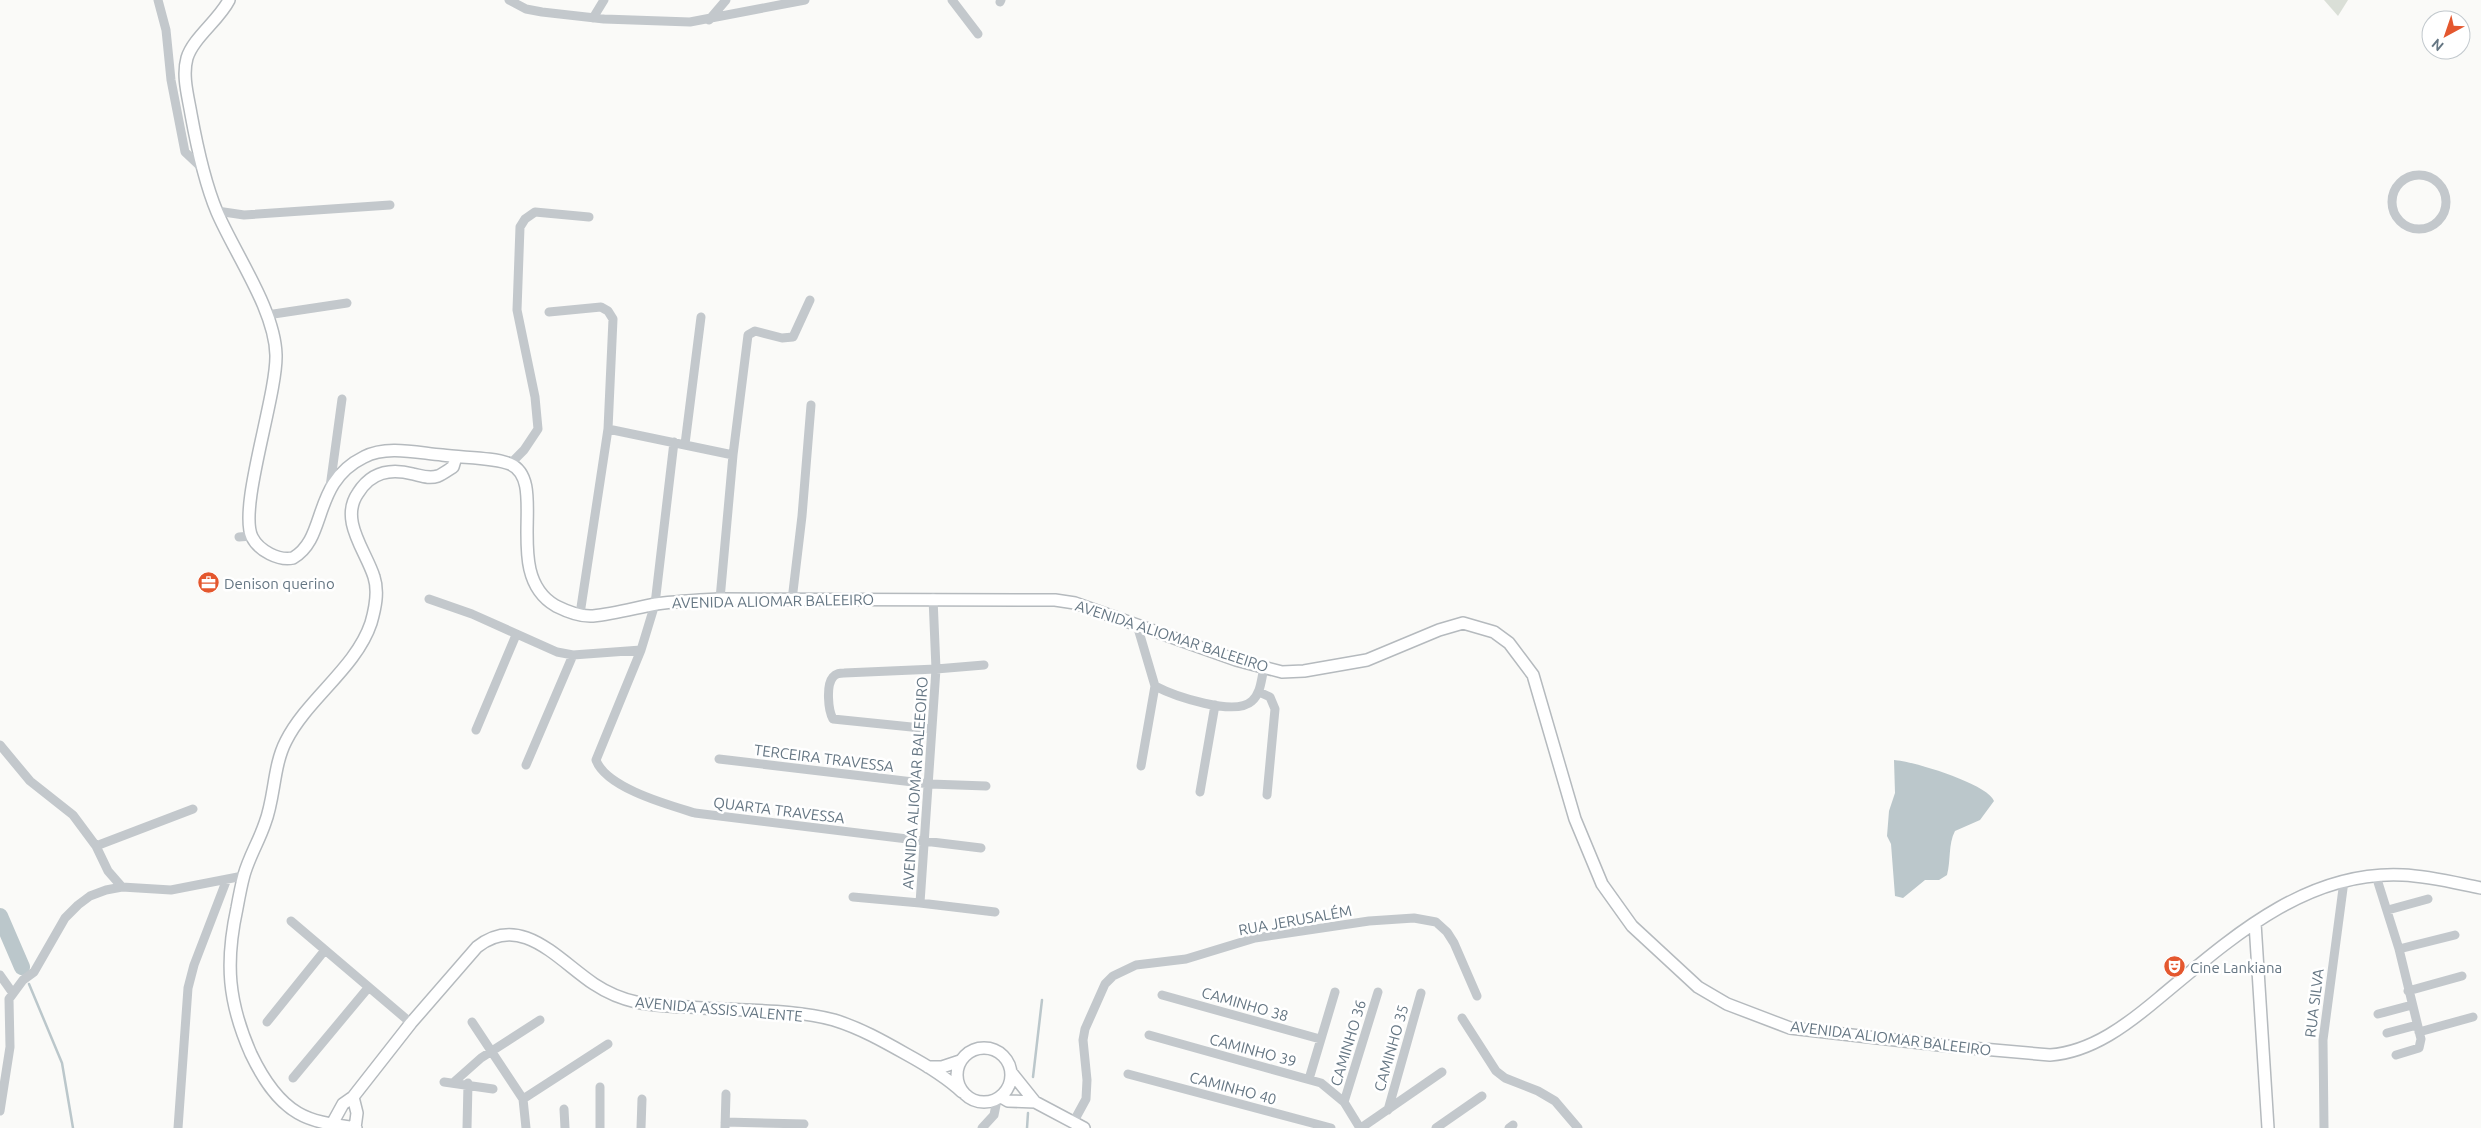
<svg xmlns="http://www.w3.org/2000/svg" width="2481" height="1128" viewBox="0 0 2481 1128" font-family="Ubuntu,sans-serif">
<style>
.green{fill:#dadfd7}
.water{fill:#bbc7cb}
.lines{fill:none;stroke-linecap:round;stroke-linejoin:round}
.stream{stroke:#bbc7cb;stroke-width:2.5}
.river{stroke:#bbc7cb;stroke-width:16}
.major-casing{stroke:#b5babe;stroke-width:14}
.minor{stroke:#c3c8cc;stroke-width:9}
.major{stroke:#fff;stroke-width:11}
.labels{text-anchor:middle;dominant-baseline:central;stroke-width:5;stroke-linejoin:round;paint-order:stroke}
.poi-label{font-size:15px;fill:#657683;stroke:#fff;text-anchor:start}
.street-label{font-size:15px;fill:#657683;stroke:#fff}
</style>
<rect width="100%" height="100%" fill="#fafaf8"/>
<!-- green -->
<path class="green" d="M2324,0H2348L2338,16Z"/>
<!-- water -->
<path class="water" d="M1894,760C1913,761 1988,784 1994,801L1980,820L1955,831C1948,844 1951,861 1947,875L1939,880H1925L1903,898L1895,896L1891,844L1887,836L1889,811L1895,793Z"/>
<g class="lines">
<!-- stream -->
<path class="stream" d="M29,984L62,1063L73,1128
M1033,1077L1042,1000
M1027,1128L1028,1113"/>
<!-- river -->
<path class="river" d="M0,916L22,967"/>
<defs>
<path id="major" d="M229,0C219,20 193,38 187,58C182,76 188,96 191,114C197,147 204,181 217,212C235,254 275,310 276,355C277,396 238,508 252,537C259,551 279,561 293,558C328,538 311,483 364,457C387,445 418,453 442,455C462,458 493,457 510,464C550,481 500,574 556,606C566,611 581,617 593,616C614,614 635,608 656,604C677,601 698,600 720,599L1055,600L1075,603L1236,660L1282,672L1304,671L1367,660L1439,630L1463,623L1494,632L1509,643L1533,675L1575,819L1602,884L1632,926L1698,987L1727,1004L1790,1028L1948,1046L2050,1055C2092,1052 2128,1024 2159,998C2229,940 2305,870 2403,875C2429,876 2456,883 2481,888
M2255,923L2268,1128
M957 1075a27 27 0 1 1 54 0a27 27 0 1 1-54 0Z
M928,1067H942L960,1061
M1011,1072L1035,1102L1084,1128
M353,1097L357,1113L355,1128
M1001,1097L1008,1101L1035,1102
M332,1124L343,1104L353,1097L411,1023L477,947C521,912 558,960 594,984C630,1008 661,1005 703,1008C744,1011 794,1009 834,1020C860,1028 883,1041 906,1054C926,1065 945,1076 962,1092
M356,1128C337,1125 315,1123 298,1113C276,1100 262,1077 251,1054C228,1002 225,963 237,908C239,897 241,886 244,875C249,857 259,841 265,823C275,797 273,766 286,741C307,699 356,668 371,623C375,609 379,592 374,577C366,551 339,520 358,493C371,472 390,468 413,474C422,476 429,479 438,476C443,474 448,470 453,467L456,457"/>
</defs>
<!-- major casing -->
<use href="#major" class="major-casing"/>
<!-- minor -->
<path class="minor" d="M158,0L166,30L171,80L185,152L202,168
M509,0L526,9L542,12L604,19L690,22L805,0
M952,0L978,34
M1000,2L1001,0
M593,18L604,0
M709,20L726,0
M2392 202a27 27 0 1 1 54 0a27 27 0 1 1-54 0Z
M217,211L244,215L390,205
M549,312L601,307L608,311L613,319L608,429L580,614
M267,315L347,303
M608,429L733,455L720,599
M674,442L655,604L641,650L596,760C606,788 669,805 695,813L981,848
M685,444L701,317
M733,455L748,335L755,331L782,338L793,337L810,300
M510,464L524,450L538,429L535,397L517,310L520,227L525,219L535,212L589,217
M330,487L342,399
M239,537L252,536
M429,599L472,614L557,652L573,655L641,650
M792,600L802,516L811,405
M1137,625L1155,686C1174,696 1235,717 1252,701C1261,693 1261,680 1264,668
M1259,692L1270,697L1275,709L1267,795
M931,729L833,719C828,710 826,685 833,677C836,673 840,673 844,673L936,669L984,665
M476,730L516,635
M0,745L30,781L73,815L96,846L108,871L122,887
M719,759L930,784L986,786
M526,765L573,655
M1141,766L1155,686
M1200,792L1215,705
M96,846L193,809
M2376,876L2399,949L2421,1039L2419,1048L2396,1055
M853,897L920,903L936,669L933,598
M920,903L995,912
M2388,910L2428,899
M291,921L411,1023
M2399,949L2455,935
M0,975L12,992
M2408,991L2462,976
M1162,995L1320,1039
M2378,1014L2412,1005
M1462,1018L1496,1071L1505,1078L1538,1091L1555,1101L1578,1128
M267,1022L325,950
M472,1022L523,1099L526,1128
M2419,1032L2473,1017
M2387,1033L2417,1025
M1149,1035L1321,1083L1344,1102L1360,1128
M1128,1074L1331,1128
M293,1078L368,988
M1309,1079L1335,992
M444,1082L493,1089
M454,1082L481,1058L540,1020
M523,1099L608,1044
M1344,1102L1378,992
M564,1109L565,1128
M1388,1110L1421,993
M0,1111L10,1047L9,999L23,980L34,972L65,918L78,905L90,896L106,890L122,887L171,890L243,876
M1074,1121L1086,1099L1087,1080L1083,1040L1085,1029L1105,984L1113,976L1136,965L1186,959L1255,938L1369,921L1414,918L1436,922L1447,932L1454,943L1477,996
M725,1122L804,1124
M178,1128L188,988L194,965L227,879
M467,1128L468,1083
M600,1128V1087
M641,1128L642,1099
M725,1128L726,1094
M982,1128L994,1115L997,1100
M1361,1128L1442,1072
M1436,1128L1482,1096
M1509,1128L1513,1125
M2324,1128L2323,1040L2344,881"/>
<!-- major -->
<use href="#major" class="major"/>
</g>
<!-- icons -->
<defs>
<symbol id="office-disc" viewBox="-11 -11 22 22"><circle r="9.5" fill="#e4572e" stroke="#fff"/><path d="M-6-3h4V-5.5h4V-3h4V5H-6ZM-1-4.5V-3h2v-1.5ZM-6 0V1H6V0Z" fill="#fff"/></symbol>
<symbol id="theatre-disc" viewBox="-11 -11 22 22"><circle r="9.5" fill="#e4572e" stroke="#fff"/><path d="M-5-5.5Q0-4 5-5.5V0Q5 5 0 6Q-5 5-5 0ZM-3.3-2.5H-1v1.5H-3.3ZM1-2.5H3.3v1.5H1ZM-2.8 1Q0 5.5 2.8 1Z" fill="#fff"/></symbol>
</defs>
<g fill-rule="evenodd">
<use href="#office-disc" x="196" y="570" width="25" height="25"/>
<use href="#theatre-disc" x="2162" y="954" width="25" height="25"/>
</g>
<g class="labels">
<!-- poi labels -->
<g class="poi-label">
<text x="224" y="583">Denison querino</text>
<text x="2190" y="967">Cine Lankiana</text>
</g>
<!-- street labels -->
<g class="street-label">
<text transform="translate(773 601) rotate(-1)">AVENIDA ALIOMAR BALEEIRO</text>
<text transform="translate(1172 636) rotate(18)">AVENIDA ALIOMAR BALEEIRO</text>
<text transform="translate(824 758) rotate(7)">TERCEIRA TRAVESSA</text>
<text transform="translate(915 783) rotate(-86)">AVENIDA ALIOMAR BALEEOIRO</text>
<text transform="translate(779 810) rotate(7)">QUARTA TRAVESSA</text>
<text transform="translate(1295 920) rotate(-10)">RUA JERUSALÉM</text>
<text transform="translate(2314 1003) rotate(-83)">RUA SILVA</text>
<text transform="translate(1245 1004) rotate(16)">CAMINHO 38</text>
<text transform="translate(719 1009) rotate(5)">AVENIDA ASSIS VALENTE</text>
<text transform="translate(1891 1038) rotate(7)">AVENIDA ALIOMAR BALEEIRO</text>
<text transform="translate(1348 1043) rotate(-73)">CAMINHO 36</text>
<text transform="translate(1391 1048) rotate(-74)">CAMINHO 35</text>
<text transform="translate(1253 1050) rotate(15)">CAMINHO 39</text>
<text transform="translate(1233 1088) rotate(15)">CAMINHO 40</text>
</g>
</g>
<!-- north arrow -->
<g transform="translate(2446 35) rotate(220)"><circle r="24" fill="#ffffff" stroke="#c1c8cd"/>
<path d="M0-4L9 19L0 12L-9 19Z" fill="#e4572e"/>
<text y="-8" font-size="14" font-weight="bold" text-anchor="middle" fill="#657683">N</text>
</g>
</svg>
